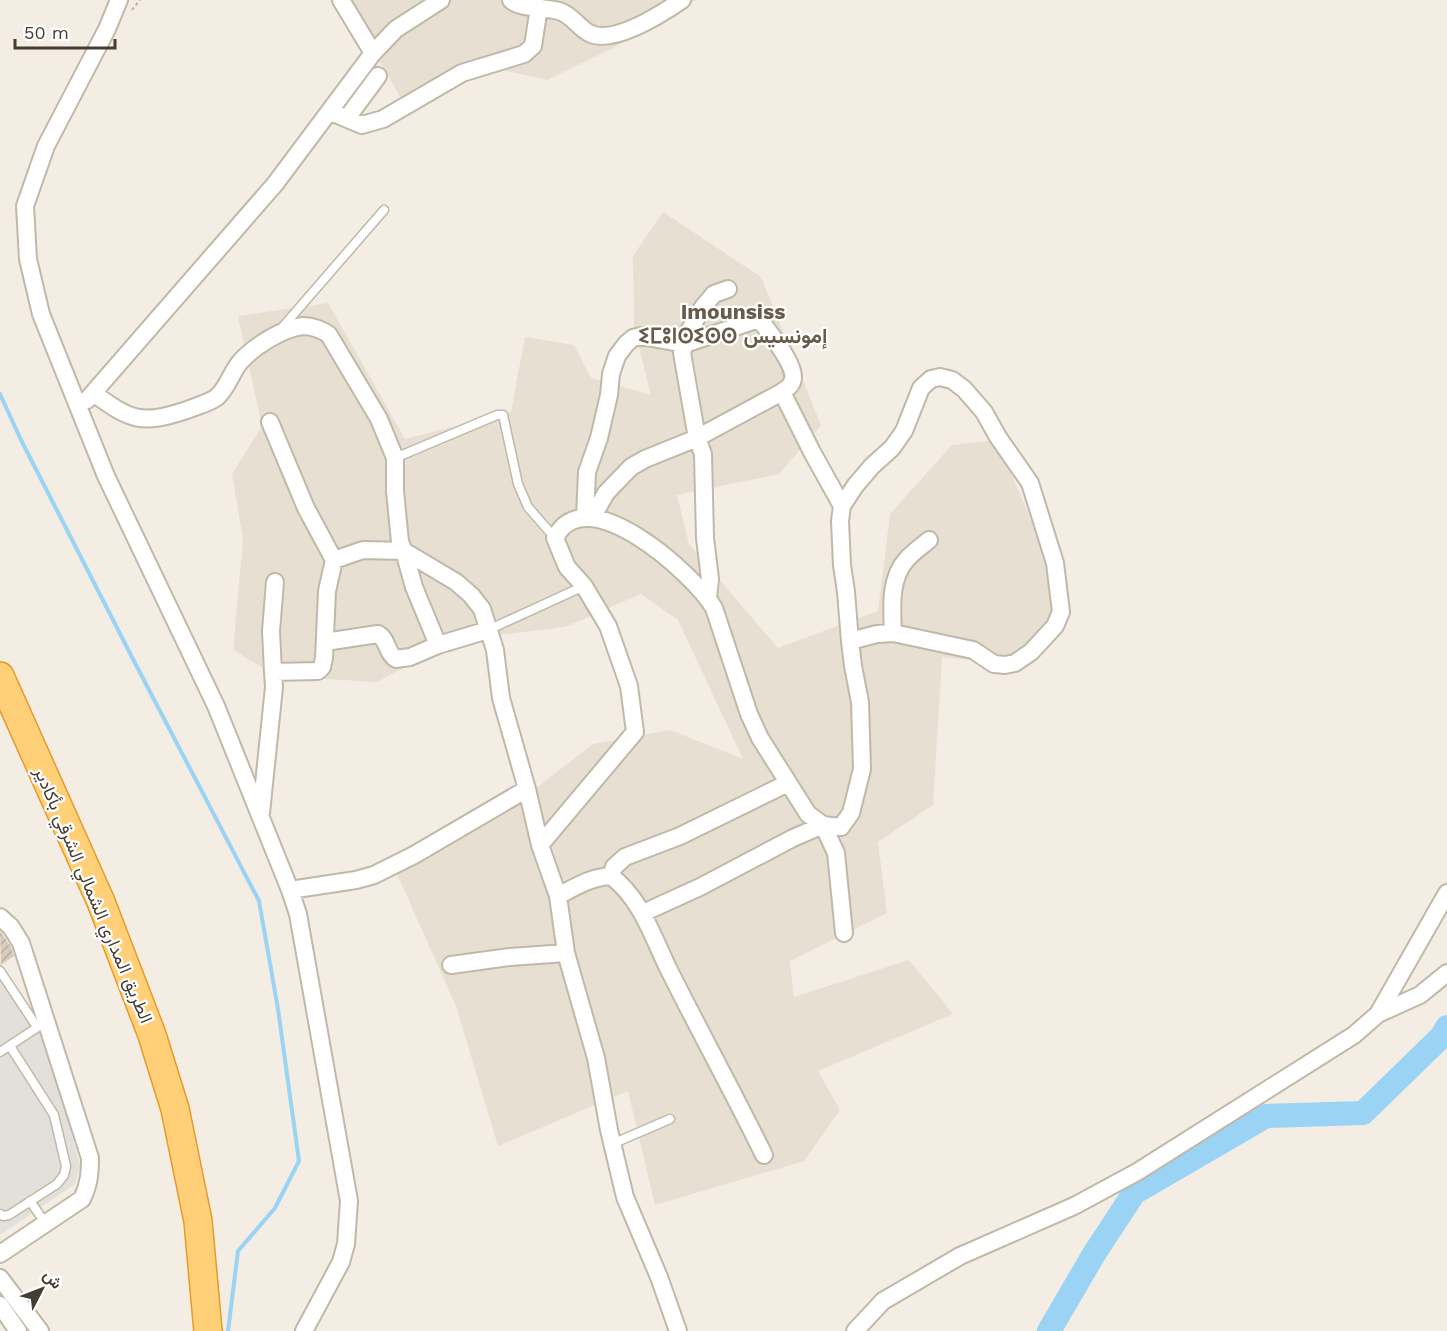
<svg xmlns="http://www.w3.org/2000/svg" width="1447" height="1331" viewBox="0 0 1447 1331" font-family="'Work Sans',Vazirmatn,'Noto Sans Tifinagh',sans-serif">
<style>
.residential{fill:#e7dfd1}
.parking{fill:#e3e0dc}
.lines{fill:none;stroke-linecap:round;stroke-linejoin:round}
.stream{stroke:#9ad3f4;stroke-width:4}
.river{stroke:#9ad3f4;stroke-width:24}
.building{fill:url(#building-hatch)}
.service-casing{stroke:#c1b8a8;stroke-width:11}
.minor-casing{stroke:#c1b8a8;stroke-width:20}
.trunk-casing{stroke:#e69a29;stroke-width:30}
.path{stroke:#c1b095;stroke-width:2;stroke-dasharray:3 3;stroke-linecap:butt}
.service{stroke:#fff;stroke-width:8}
.minor{stroke:#fff;stroke-width:16}
.trunk{stroke:#ffd078;stroke-width:27}
.labels{text-anchor:middle;dominant-baseline:central;stroke-width:4.5;stroke-linejoin:round;paint-order:stroke}
.street-label{font-size:18px;fill:#453d33;stroke:#fff}
.quarter-label{font-size:21px;font-weight:bold;fill:#685b49;stroke:#fff}
</style>
<defs>
<pattern id="building-hatch" width="6" height="6" patternUnits="userSpaceOnUse" patternTransform="scale(1.5)"><rect width="6" height="6" fill="#d8cbbb"/><path d="M-1 1l2-2M0 6l6-6M5 7l2-2" fill="none" stroke="#bbafa1"/></pattern>
</defs>
<rect width="100%" height="100%" fill="#f3ede3"/>
<!-- residential -->
<path class="residential" d="M345,0H696L613,48L547,80L480,65L410,114Z
M663,212L761,277L821,425L779,474L677,495L689,544L778,648L878,611L890,514L952,445L997,440L1071,614L1028,666L942,657L933,805L878,842L887,913L790,961L794,997L909,960L953,1014L818,1071L840,1110L804,1161L655,1205L628,1091L498,1146L456,1006L390,858L503,814L593,744L670,730L743,759L678,620L641,594L565,627L454,640L377,682L277,676L233,650L243,540L232,474L262,426L238,316L328,303L405,439L511,412L525,337L574,345L591,378L651,395L634,328L633,256Z"/>
<!-- parking -->
<path class="parking" d="M0,962L44,1030L80,1166L75,1184L0,1235Z"/>
<g class="lines">
<!-- stream -->
<path class="stream" d="M0,394L21,440L135,663L259,901L278,1009L299,1161L275,1208L238,1251L228,1331"/>
<!-- river -->
<path class="river" d="M1049,1331L1094,1254L1134,1193L1266,1116L1363,1113L1442,1036L1447,1027"/>
</g>
<!-- building -->
<path class="building" d="M0,931L11,947L14,956L1,965Z"/>
<g class="lines">
<defs>
<path id="service" d="M280,330L384,210
M395,458L497,415H503L518,484L528,507L555,538
M488,630L584,586
M0,971L37,1027
M0,1052L41,1025
M612,1144L670,1119
M30,1201L46,1224
M0,1214L3,1216L9,1215L57,1184L64,1175L66,1166L54,1115L10,1046"/>
<path id="minor" d="M119,0L107,29L46,146L25,206L28,259L41,314L106,476L216,706L290,890L298,914L349,1201L346,1244L341,1262L304,1331
M341,0L373,53
M511,0C519,9 546,7 559,11C572,15 578,27 589,33C613,46 663,13 682,0
M331,112L362,125L383,119L462,73L524,54L533,46L539,7
M347,118L378,76
M782,392L812,452L842,506
M93,393C132,421 141,425 187,410C197,406 209,403 217,397C228,387 231,373 240,362C253,347 283,328 303,326C312,326 323,330 329,335L379,419L395,458V491L400,542L404,551L456,582L471,595L482,609L495,650L501,698L527,789L540,845L558,896C575,887 591,877 611,876C641,899 652,935 668,968C699,1030 733,1092 764,1155
M87,400L275,184L373,53L396,29L441,0
M270,422L306,508L334,560L363,550L404,551L414,587L438,645
M585,517L587,472L599,438L609,395L611,374L617,356L626,344L633,338L641,336L685,344L753,321H758L763,324C771,335 799,369 792,382C791,386 785,390 782,392L697,438L645,459L631,467L606,493L592,518
M708,597L710,579L705,538L703,454L697,438L682,353L689,331L703,307L714,294L728,289
M893,633C892,609 889,578 907,559C913,552 922,546 929,540
M325,642L378,634C388,639 386,653 396,659L410,657L438,645L488,630
M273,672L271,631L275,582
M261,813L274,687L273,672L318,671L322,667L324,658L327,591L334,560
M540,845L635,732L629,686L608,626L584,586L567,567L555,538C585,476 694,574 714,608L749,714L760,738L808,814L823,825L841,827L851,813L862,769L860,702L853,666L850,641L846,592L842,565L840,521L842,506L855,486L872,466L892,448L904,431L921,388L931,379L940,377L952,380L964,389L984,412L998,437L1030,483L1055,563L1061,612L1055,626L1031,652L1015,663L1005,665L994,664L973,650L893,633L877,634L850,641
M611,876L614,867L625,857L680,836L788,783
M290,890L356,880L374,875L414,855L527,789
M643,913L700,887L793,838L823,825L836,853L844,933
M0,917L11,927L21,943L90,1158C90,1173 89,1185 82,1199L0,1254
M566,953L596,1058L609,1130L625,1197L659,1277L678,1331
M451,965L510,957L566,953L558,896
M1378,1014L1420,995L1447,973
M0,1278L40,1331
M0,1305L18,1331
M855,1331L883,1301L960,1256L1074,1206L1137,1172L1354,1035L1378,1014L1447,893"/>
<path id="trunk" d="M0,676L101,902L152,1035L175,1109L198,1221L208,1331"/>
</defs>
<!-- service casing -->
<use href="#service" class="service-casing"/>
<!-- minor casing -->
<use href="#minor" class="minor-casing"/>
<!-- trunk casing -->
<use href="#trunk" class="trunk-casing"/>
<!-- path -->
<path class="path" d="M132,10L140,0"/>
<!-- service -->
<use href="#service" class="service"/>
<!-- minor -->
<use href="#minor" class="minor"/>
<!-- trunk -->
<use href="#trunk" class="trunk"/>
</g>
<g class="labels">
<!-- street labels -->
<g class="street-label">
<text transform="translate(94 895) rotate(67)">الطريق المداري الشمالي الشرقي بأكادير</text>
</g>
<!-- quarter labels -->
<g class="quarter-label">
<text x="733" y="311">Imounsiss<tspan x="733" dy="24">ⵉⵎⵓⵏⵙⵉⵙⵙ إمونسيس</tspan></text>
</g>
</g>
<!-- north arrow -->
<g transform="translate(42 1289) rotate(48)" stroke="#ffffff" stroke-width="4.5" paint-order="stroke">
<path d="M0-4.5L10 22L0 15L-10 22Z" fill="#453d33"/>
<text y="-9" font-size="16" font-weight="bold" text-anchor="middle" fill="#453d33">ش</text>
</g>
<!-- scale -->
<path d="M15 39v9h100v-9" fill="none" stroke="#453d33" stroke-width="3"/>
<text x="24" y="39" font-size="18" fill="#453d33" stroke="#ffffff" stroke-width="4.5" paint-order="stroke">50 m</text>
</svg>
